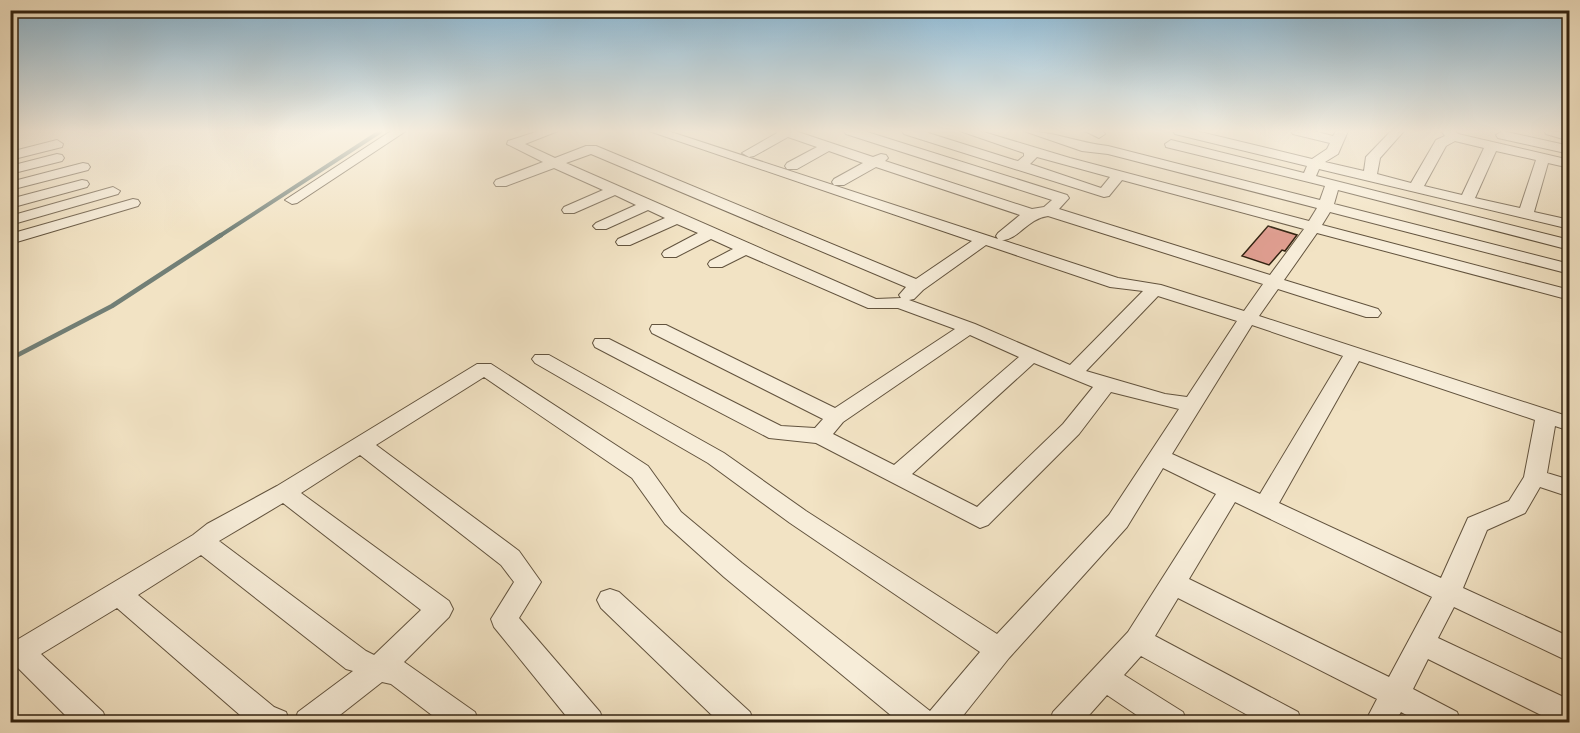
<svg xmlns="http://www.w3.org/2000/svg" width="1580" height="733" viewBox="0 0 1580 733" font-family="'EB Garamond',serif">
<style>
.lines{fill:none;stroke-linecap:round;stroke-linejoin:round}
.stream-far1{stroke:#727f76;stroke-width:4}
.stream{stroke:#727f76;stroke-width:4.5}
.building{fill:#de9d8f;stroke:#322311;stroke-width:1.5}
.street-casing{stroke:#62533e;stroke-width:2}
.street{fill:#f7edd9;fill-rule:evenodd}
</style>
<rect width="100%" height="100%" fill="#f2e3c4"/>
<filter id="stains"><feTurbulence type="fractalNoise" baseFrequency=".00333" numOctaves="4"/><feColorMatrix values="0 0 0 0 .2 0 0 0 0 .09 0 0 0 0 .02 0 0 0 .5 -.17"/></filter>
<radialGradient id="worn" r=".72"><stop offset=".6" stop-color="#630" stop-opacity="0"/><stop offset="1" stop-color="#630" stop-opacity=".3"/></radialGradient>
<g class="lines">
<!-- stream-far1 -->
<path class="stream-far1" d="M218,237L381,131"/>
<!-- stream -->
<path class="stream" d="M10,359L112,306L221,235"/>
</g>
<!-- building -->
<path class="building" d="M1268,226L1297,235L1285,251L1282,250L1269,265L1242,256Z"/>
<g class="lines">
<defs>
<path id="street" d="M391,131H406L297,203L292,204L285,200Z
M539,131H558L525,144L555,158L586,146H596L916,279L972,241L649,131H668L998,239L996,236L998,233L1020,215L876,167L844,185H834L832,182L834,179L863,163L829,151L797,169H787L785,166L787,163L817,147L788,137L754,156L749,157L742,153L777,133L776,131H795L873,157L881,154L886,155L888,158L885,161L1032,209L1044,207L1052,200L846,134L844,131H864L1067,195L1069,198L1059,209L1270,275L1304,229L1122,180L1109,196L1104,197L904,134L902,131H922L1014,160L1018,161L1024,156V153L960,131H980L1070,158L1309,221L1317,208L1108,154L1082,151L1024,131C1053,131 1079,143 1108,146L1320,200L1325,186L1166,147L1165,144L1171,140L1304,173L1307,166L1175,134L1173,131H1196L1312,159L1327,149L1330,143L1293,134L1291,131H1313L1333,136L1336,131H1348L1338,154L1325,162L1364,171L1366,157L1391,131H1404L1380,158L1377,174L1411,183L1436,140L1445,136L1441,131H1455L1458,134L1570,160V168L1548,163L1534,212L1570,220V229L1319,169L1316,176L1570,240V250L1338,190L1334,204L1570,264V274L1330,212L1322,225L1570,290V300L1317,233L1284,280L1378,309L1381,313L1378,317H1366L1278,289L1259,316L1570,417V431L1555,426L1547,473L1570,480V497L1540,487L1525,513L1487,530L1463,588L1570,637V662L1454,607L1438,638L1570,700V722H1555L1428,659L1413,689L1457,712L1461,722H1419L1401,712L1395,722H1365L1377,699L1178,598L1155,636L1298,712L1302,722H1260L1141,656L1124,675L1183,712L1187,722H1147L1107,695L1083,722H1049L1053,712L1128,632L1216,494L1163,468L1127,527L1009,658L958,722H899L724,577L665,524L632,478L484,377L376,445L519,551L541,582L519,618L600,712L604,722H571L494,627L491,619L514,582L501,565L360,455L301,493L449,601L453,609L449,617L404,662L475,712L479,722H441L391,684L382,682L331,722H294L298,712L353,671L346,669L201,555L138,595L274,707L286,712L290,722H248L117,608L41,654L103,712L107,722H72L18,668L10,671V644L193,535L207,524L277,486L477,364H491L648,466L681,512L742,563L930,711L980,652L790,523L708,463L535,363L532,359L535,355H549L724,453L806,511L997,634L1109,515L1179,409L1111,392L1079,434L988,525L980,528L816,443L769,438L595,347L593,343L595,339H609L781,426L815,428L823,419L652,333L650,329L652,325H666L835,408L955,329L898,308H868L746,255L722,267H710L708,264L710,261L733,249L711,239L676,257H664L662,254L664,251L698,233L677,224L630,245H618L616,242L618,239L665,218L648,210L606,229H596L593,226L596,223L636,205L615,195L574,213H564L562,210L564,207L603,190L554,168L506,186H496L494,183L496,180L543,162L507,144L508,141ZM1455,141L1484,148L1462,195L1424,186L1446,146ZM1496,151L1536,160L1520,208L1475,198ZM591,154L906,287L899,295L901,298L876,299L566,163ZM1037,157L1110,177L1101,188L1030,164ZM1048,216L1263,284L1244,311L1161,285L1118,278L1002,240C1018,240 1027,219 1048,216ZM986,245L1110,287L1143,291L1070,365L975,324L909,300L914,299L923,290ZM1158,296L1237,321L1187,397L1165,394L1086,371ZM1252,325L1343,356L1260,494L1172,454ZM970,335L1019,357L894,465L833,434L843,422ZM1359,361L1535,420L1524,477L1509,501L1468,518L1441,578L1279,503ZM1034,363L1093,387L1063,424L977,507L912,474ZM1235,502L1432,597L1389,677L1189,579ZM283,503L421,610L374,655L366,651L219,541Z
M1085,131H1103L1105,134L1099,138Z
M1502,131L1570,146V154L1498,138L1496,135Z
M1544,131L1570,133V141L1546,134Z
M57,140L63,144L62,147L10,160V152Z
M57,154L62,155L64,158L62,161L10,174V166Z
M83,163L88,164L90,167L88,170L10,190V182Z
M82,180L87,181L89,184L87,187L10,208V199Z
M113,187L120,191L118,194L10,225V216Z
M133,199L138,200L140,203L138,206L10,244V234Z
M610,589L619,592L750,712L754,722H719L601,608L597,600L601,592Z"/>
</defs>
<!-- street casing -->
<use href="#street" class="street-casing"/>
<!-- street -->
<use href="#street" class="street"/>
</g>
<!-- sky -->
<linearGradient id="sky" x2="0" y2="1"><stop stop-color="#89b8d6"/><stop offset="0.56" stop-color="#f9f2e4"/><stop offset="1" stop-color="#f9f2e4" stop-opacity="0"/></linearGradient>
<rect width="1580" height="234" fill="url(#sky)"/>
<!-- margin -->
<rect width="1580" height="733" fill="none" stroke="#f2e3c4" stroke-width="36"/>
<rect x="12" y="12" width="1556" height="709" fill="none" stroke="#322311" stroke-width="3"/>
<rect x="18" y="18" width="1544" height="697" fill="none" stroke="#322311" stroke-width="1.5"/>
<rect width="100%" height="100%" filter="url(#stains)"/>
<rect width="100%" height="100%" fill="url(#worn)"/>
</svg>
